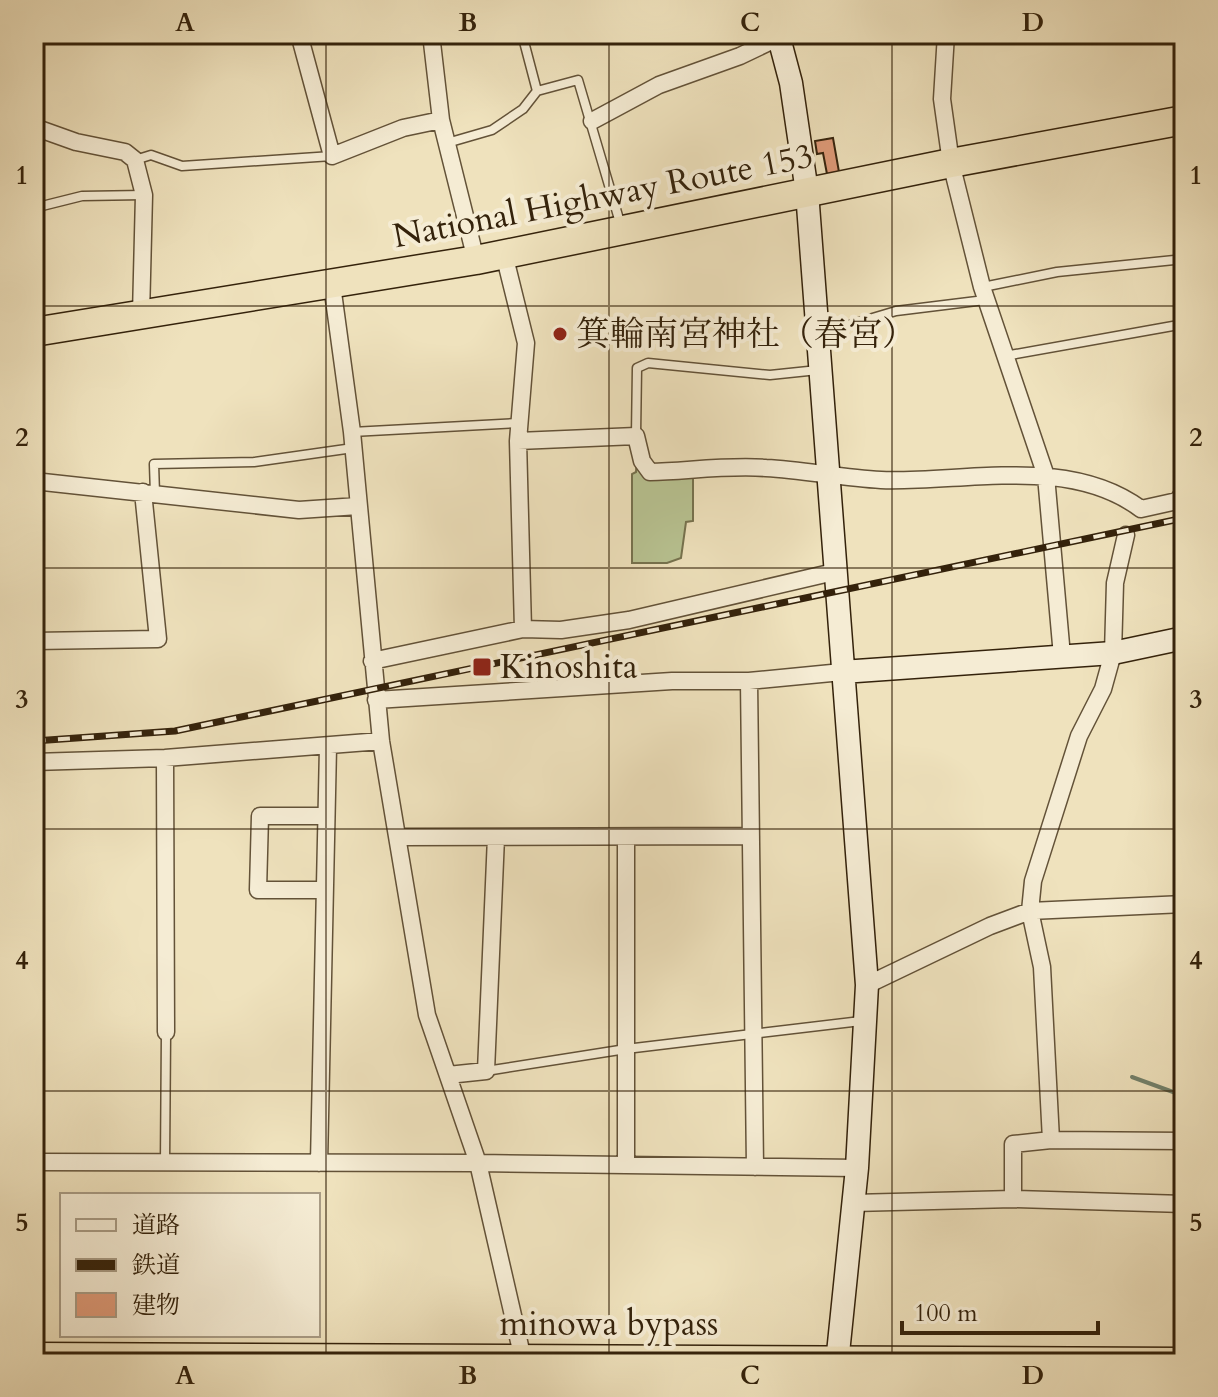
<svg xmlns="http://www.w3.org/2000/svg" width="1218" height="1397" viewBox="0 0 1218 1397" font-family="Cardo,'Noto Serif JP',serif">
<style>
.green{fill:#b8c392;stroke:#76724e;stroke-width:2}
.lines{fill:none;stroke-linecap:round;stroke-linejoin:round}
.stream{stroke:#72806b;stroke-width:4}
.building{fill:#df9a78;stroke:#34220b;stroke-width:2}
.lane-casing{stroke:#635238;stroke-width:11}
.street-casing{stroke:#635238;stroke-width:19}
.secondary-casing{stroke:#34220b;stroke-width:25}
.highway-casing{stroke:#34220b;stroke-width:31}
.lane{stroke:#f5ecd4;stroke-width:8}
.street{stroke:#f5ecd4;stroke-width:16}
.secondary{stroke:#f5ecd4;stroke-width:22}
.highway{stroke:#efe2bd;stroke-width:28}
.rail-casing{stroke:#34220b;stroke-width:7}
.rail{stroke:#f5ecd4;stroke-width:4;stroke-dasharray:12;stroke-linecap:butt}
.grid{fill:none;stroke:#34220b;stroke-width:2;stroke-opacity:0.55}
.poi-dot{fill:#8f2418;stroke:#f5ecd4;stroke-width:3}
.labels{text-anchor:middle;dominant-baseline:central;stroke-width:8;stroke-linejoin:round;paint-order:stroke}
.street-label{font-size:34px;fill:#34220b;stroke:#f5ecd4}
.poi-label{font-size:34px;fill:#34220b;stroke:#f5ecd4;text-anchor:start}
.neatline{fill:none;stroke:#34220b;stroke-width:3}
.grid-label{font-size:26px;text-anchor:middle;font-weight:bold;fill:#34220b}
</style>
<rect width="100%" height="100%" fill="#efe2bd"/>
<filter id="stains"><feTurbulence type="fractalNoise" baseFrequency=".0025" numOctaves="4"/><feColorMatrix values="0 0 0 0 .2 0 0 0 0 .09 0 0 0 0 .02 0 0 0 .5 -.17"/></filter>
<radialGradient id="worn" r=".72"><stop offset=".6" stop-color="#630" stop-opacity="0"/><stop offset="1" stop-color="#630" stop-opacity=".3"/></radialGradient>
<!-- green -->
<path class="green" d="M637,450L647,475L693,478V521L686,522L681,558L667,563H632V474L636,472Z"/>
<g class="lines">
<!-- stream -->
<path class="stream" d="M1132,1077L1184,1096"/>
</g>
<!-- building -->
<path class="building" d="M833,138L839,172L827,174L823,153L817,154L815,141Z"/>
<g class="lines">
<defs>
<path id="lane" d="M522,34L537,91
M1178,34L1183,117
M447,143L492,130L523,109L537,91L578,80L621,226
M135,160L151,155L182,166L332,156
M34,208L82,196L144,195
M983,287L1057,272L1184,259
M819,334L896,311L985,300
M1005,356L1184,324
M352,432L519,423
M636,435L637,368L648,363L770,375L818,370
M155,494L154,464L254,462L353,448
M486,1071L626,1049L861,1021
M165,1163L166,1033"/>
<path id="street" d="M299,34L332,156L403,128L441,120
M431,34L441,120L476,260
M946,34L942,99L951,163L982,287L1046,476L1062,656
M592,121L659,85L740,56L786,34
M34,127L76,142L125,152L135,160L144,195L141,315
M504,254L526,343L518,441L523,629
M332,285L352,432L381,741L427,1015L478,1163L523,1359
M518,441L636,436L642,461L650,472C688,471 728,465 766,468C804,470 842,478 881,480C964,483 1068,455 1141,509L1177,501L1184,492
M34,481L299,510L358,506
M1126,535L1115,583L1113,653L1103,689L1079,736L1033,881L1030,911L1042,967L1051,1140L1184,1141
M34,641L158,639L143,492
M372,661L523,629L561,630L629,620L834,572
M749,681L755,1167
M376,700L672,681H749L842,672
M165,758L166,1032
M34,762L165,758L381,741
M397,837L751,836
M323,890H258L260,816H324
M867,985L990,926L1030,911L1184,904
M448,1075L486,1071L496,837
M34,1162L478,1163L857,1168
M319,1163L328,747
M626,1165V837
M1013,1199V1144L1051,1140
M853,1203L1013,1199L1184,1204"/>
<path id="secondary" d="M778,34L791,83L807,192L867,985L857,1168L837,1363
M842,672L1113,653L1184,638"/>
<path id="highway" d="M34,332L476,260L951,163L1184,120
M34,1357L1184,1362"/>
</defs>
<!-- lane casing -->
<use href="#lane" class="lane-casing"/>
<!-- street casing -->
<use href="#street" class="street-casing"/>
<!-- secondary casing -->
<use href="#secondary" class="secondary-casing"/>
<!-- highway casing -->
<use href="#highway" class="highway-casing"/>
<!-- lane -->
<use href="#lane" class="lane"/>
<!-- street -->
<use href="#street" class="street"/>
<!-- secondary -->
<use href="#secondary" class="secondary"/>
<!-- highway -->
<use href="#highway" class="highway"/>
<defs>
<path id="rail" d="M34,741L175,731L1184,518"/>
</defs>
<!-- rail casing -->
<use href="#rail" class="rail-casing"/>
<!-- rail -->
<use href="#rail" class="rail"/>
</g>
<!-- grid -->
<path class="grid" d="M326,34V1363M609,34V1363M892,34V1363M34,306H1184M34,568H1184M34,829H1184M34,1091H1184"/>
<!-- markers -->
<g class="poi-dot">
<circle cx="560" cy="334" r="8"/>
<rect x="472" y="657" width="20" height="20" rx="4"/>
</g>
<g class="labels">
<!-- street labels -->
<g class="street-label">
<text transform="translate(603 196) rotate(-11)">National Highway Route 153</text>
<text x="609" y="1324">minowa bypass</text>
</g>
<!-- poi labels -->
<g class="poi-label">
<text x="576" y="334">箕輪南宮神社（春宮）</text>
<text x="500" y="667">Kinoshita</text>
</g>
</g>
<!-- margin -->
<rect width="1218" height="1397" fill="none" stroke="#efe2bd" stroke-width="88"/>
<!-- legend -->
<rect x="60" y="1193" width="260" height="144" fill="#f5ecd4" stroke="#a89b84" stroke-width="2"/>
<rect x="76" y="1219" width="40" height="12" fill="#f5ecd4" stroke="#a89b84" stroke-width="2"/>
<text x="132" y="1233" font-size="24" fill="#34220b">道路</text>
<rect x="76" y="1259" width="40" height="12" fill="#34220b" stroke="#a89b84" stroke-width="2"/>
<text x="132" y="1273" font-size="24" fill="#34220b">鉄道</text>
<rect x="76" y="1293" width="40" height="24" fill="#df9a78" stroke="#a89b84" stroke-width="2"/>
<text x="132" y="1313" font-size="24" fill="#34220b">建物</text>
<!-- scale -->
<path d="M902 1321v12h196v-12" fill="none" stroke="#34220b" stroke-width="4"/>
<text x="914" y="1321" font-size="24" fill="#34220b" stroke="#f5ecd4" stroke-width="6" paint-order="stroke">100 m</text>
<rect x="44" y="44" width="1130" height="1309" class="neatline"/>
<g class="grid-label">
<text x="185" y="31">A</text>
<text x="468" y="31">B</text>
<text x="750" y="31">C</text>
<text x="1033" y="31">D</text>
<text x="22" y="184">1</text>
<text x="1196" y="184">1</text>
<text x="22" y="446">2</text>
<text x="1196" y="446">2</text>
<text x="22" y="708">3</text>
<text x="1196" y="708">3</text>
<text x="22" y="969">4</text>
<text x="1196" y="969">4</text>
<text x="22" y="1231">5</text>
<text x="1196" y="1231">5</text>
<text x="185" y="1384">A</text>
<text x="468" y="1384">B</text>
<text x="750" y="1384">C</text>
<text x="1033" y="1384">D</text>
</g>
<rect width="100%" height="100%" filter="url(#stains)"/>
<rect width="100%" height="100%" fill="url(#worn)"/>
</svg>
